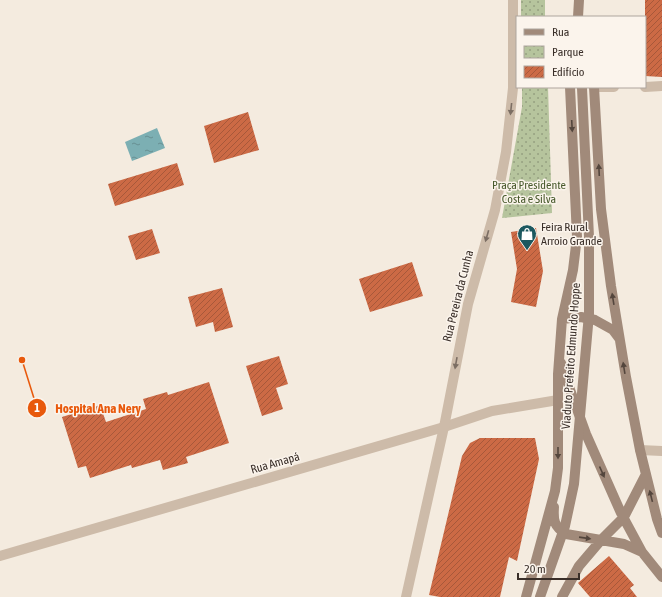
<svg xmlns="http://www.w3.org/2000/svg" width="662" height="597" viewBox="0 0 662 597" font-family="'Asap Condensed',sans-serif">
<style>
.park{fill:url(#park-dots)}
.water{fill:url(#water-ripples)}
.building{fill:url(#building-hatch)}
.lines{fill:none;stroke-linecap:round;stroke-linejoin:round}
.minor{stroke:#cdbba9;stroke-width:10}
.tertiary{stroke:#cdbba9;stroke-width:10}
.secondary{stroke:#a18a7a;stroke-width:10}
.secondary-bridge{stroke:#a18a7a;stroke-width:10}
.oneway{fill:#7c6e63}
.oneway2{fill:#54463d}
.labels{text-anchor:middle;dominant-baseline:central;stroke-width:3;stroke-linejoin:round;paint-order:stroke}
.park-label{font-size:12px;fill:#485a2c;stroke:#fbf4ec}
.poi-label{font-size:12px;fill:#3a2f29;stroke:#fbf4ec;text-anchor:start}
.street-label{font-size:12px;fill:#3a2f29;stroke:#fbf4ec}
.leader{fill:none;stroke:#e8590c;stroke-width:1.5}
.callout-dot{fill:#e8590c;stroke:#fbf4ec;stroke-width:1.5}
.mark-label{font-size:12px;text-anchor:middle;font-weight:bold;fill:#fff}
.callout-label{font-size:13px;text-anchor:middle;font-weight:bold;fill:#e8590c;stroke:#fbf4ec;stroke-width:3;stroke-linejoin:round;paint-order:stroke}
</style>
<defs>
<pattern id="park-dots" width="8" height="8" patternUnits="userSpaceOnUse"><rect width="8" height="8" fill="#b6c49d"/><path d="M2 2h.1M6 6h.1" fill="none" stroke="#95a080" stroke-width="1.8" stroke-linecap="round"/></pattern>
<pattern id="water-ripples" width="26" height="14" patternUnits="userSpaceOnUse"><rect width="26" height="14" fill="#7cafb3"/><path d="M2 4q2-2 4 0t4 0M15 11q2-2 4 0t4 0" fill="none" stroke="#678f92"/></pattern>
<pattern id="building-hatch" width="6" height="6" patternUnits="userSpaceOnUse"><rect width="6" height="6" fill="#cc6a45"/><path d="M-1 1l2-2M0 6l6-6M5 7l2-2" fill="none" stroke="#a7583a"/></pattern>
</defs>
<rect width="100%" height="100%" fill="#f4ebdf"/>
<!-- park -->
<path class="park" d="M521,0H545V17H521Z
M522,87H548L552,213L502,218L522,107Z"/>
<!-- water -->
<path class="water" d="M157,128L165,148L132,161L125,142Z"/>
<!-- building -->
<path class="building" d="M645,0H662V77L645,76Z
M248,112L259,150L214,163L204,126Z
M177,163L184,185L115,206L108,184Z
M536,228L543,271L536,307L511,302L517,269L511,232Z
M152,229L160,253L136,260L128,236Z
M412,262L423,296L370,312L359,279Z
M222,288L233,327L215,332L213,322L196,327L188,297Z
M279,356L288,384L276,388L283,409L262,416L246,366Z
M209,382L229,443L186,457L188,463L163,470L160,460L132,468L131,465L90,478L86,466L78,468L62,417L100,405L106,422L146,409L143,399L167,392L168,395Z
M480,438H535L539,459L517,561L509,557L500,597H440L429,595L462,456L470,443Z
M609,556L634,585L630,588L637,597H590L578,583Z"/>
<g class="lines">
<!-- minor -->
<path class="minor" d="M594,87H614
M645,87L662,86
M0,556L444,427L492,411L558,400"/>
<!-- tertiary -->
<path class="tertiary" d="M640,450L662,451
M406,597L444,427L468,304L495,210L506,152L513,88V0"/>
<!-- secondary -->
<path class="secondary" d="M578,17L579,0
M594,87L601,209L611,286L626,377L640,450L657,519L662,533
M562,319L581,317L595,320L613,330L619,338
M561,363L569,387L586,434L621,513L642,552L662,577
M554,507C553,521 554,526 566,534L624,544L642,552
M526,597L555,491L558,468V374L562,319L573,270L577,237L570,87
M562,597L579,566L602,539L624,517L646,474"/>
<!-- secondary-bridge -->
<path class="secondary-bridge" d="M540,597L565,526L574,484L589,314V237L582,88"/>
</g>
<!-- one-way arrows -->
<defs><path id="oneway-solid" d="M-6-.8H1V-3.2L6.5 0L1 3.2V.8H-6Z"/></defs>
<g class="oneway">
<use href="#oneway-solid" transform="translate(511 109) rotate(96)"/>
<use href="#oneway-solid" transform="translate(487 236) rotate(106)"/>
<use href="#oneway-solid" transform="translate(456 363) rotate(100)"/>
</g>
<g class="oneway2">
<use href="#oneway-solid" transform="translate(572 126) rotate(87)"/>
<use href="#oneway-solid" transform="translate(599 170) rotate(-93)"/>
<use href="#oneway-solid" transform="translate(613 299) rotate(-99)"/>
<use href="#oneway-solid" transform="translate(624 368) rotate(-99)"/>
<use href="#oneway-solid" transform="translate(558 453) rotate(90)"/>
<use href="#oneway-solid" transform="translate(602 472) rotate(66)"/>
<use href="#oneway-solid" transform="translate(651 496) rotate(-104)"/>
<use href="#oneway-solid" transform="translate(585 538) rotate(8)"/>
</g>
<!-- icons -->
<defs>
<symbol id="shop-pin" viewBox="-11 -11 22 30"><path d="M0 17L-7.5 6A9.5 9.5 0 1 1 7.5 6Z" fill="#1c585f" stroke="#fbf4ec"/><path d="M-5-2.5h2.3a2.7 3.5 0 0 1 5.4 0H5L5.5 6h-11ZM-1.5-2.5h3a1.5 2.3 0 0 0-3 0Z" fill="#fff"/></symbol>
</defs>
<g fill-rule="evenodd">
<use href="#shop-pin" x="516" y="223" width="22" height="30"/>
</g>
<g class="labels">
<!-- park labels -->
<g class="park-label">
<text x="529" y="185">Praça Presidente<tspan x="529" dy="14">Costa e Silva</tspan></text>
</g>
<!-- poi labels -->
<g class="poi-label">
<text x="541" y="227">Feira Rural<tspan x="541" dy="14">Arroio Grande</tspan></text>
</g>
<!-- street labels -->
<g class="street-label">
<text transform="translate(458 296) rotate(-76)">Rua Pereira da Cunha</text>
<text transform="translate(571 356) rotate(-86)">Viaduto Prefeito Edmundo Hoppe</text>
<text transform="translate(275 463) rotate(-16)">Rua Amapá</text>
</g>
</g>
<!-- callouts -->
<path class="leader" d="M22 360L37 408"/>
<g class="callout-dot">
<circle cx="22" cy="360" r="4"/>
<circle cx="37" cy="408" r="10"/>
</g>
<g class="mark-label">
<text x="37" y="412">1</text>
</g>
<g class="callout-label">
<text x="98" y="413">Hospital Ana Nery</text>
</g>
<!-- legend -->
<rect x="516" y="16" width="130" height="72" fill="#fbf4ec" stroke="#aea59e"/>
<rect x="524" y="29" width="20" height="6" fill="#a18a7a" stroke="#aea59e"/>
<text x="552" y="36" font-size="12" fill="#3a2f29">Rua</text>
<rect x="524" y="46" width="20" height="12" fill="url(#park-dots)" stroke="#aea59e"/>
<text x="552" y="56" font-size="12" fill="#3a2f29">Parque</text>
<rect x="524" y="66" width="20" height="12" fill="url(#building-hatch)" stroke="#aea59e"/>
<text x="552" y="76" font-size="12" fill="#3a2f29">Edifício</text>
<!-- scale -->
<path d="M518 573v6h61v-6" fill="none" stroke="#3a2f29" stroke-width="2"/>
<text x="524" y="573" font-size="12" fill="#3a2f29" stroke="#fbf4ec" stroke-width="3" paint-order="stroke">20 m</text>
</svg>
